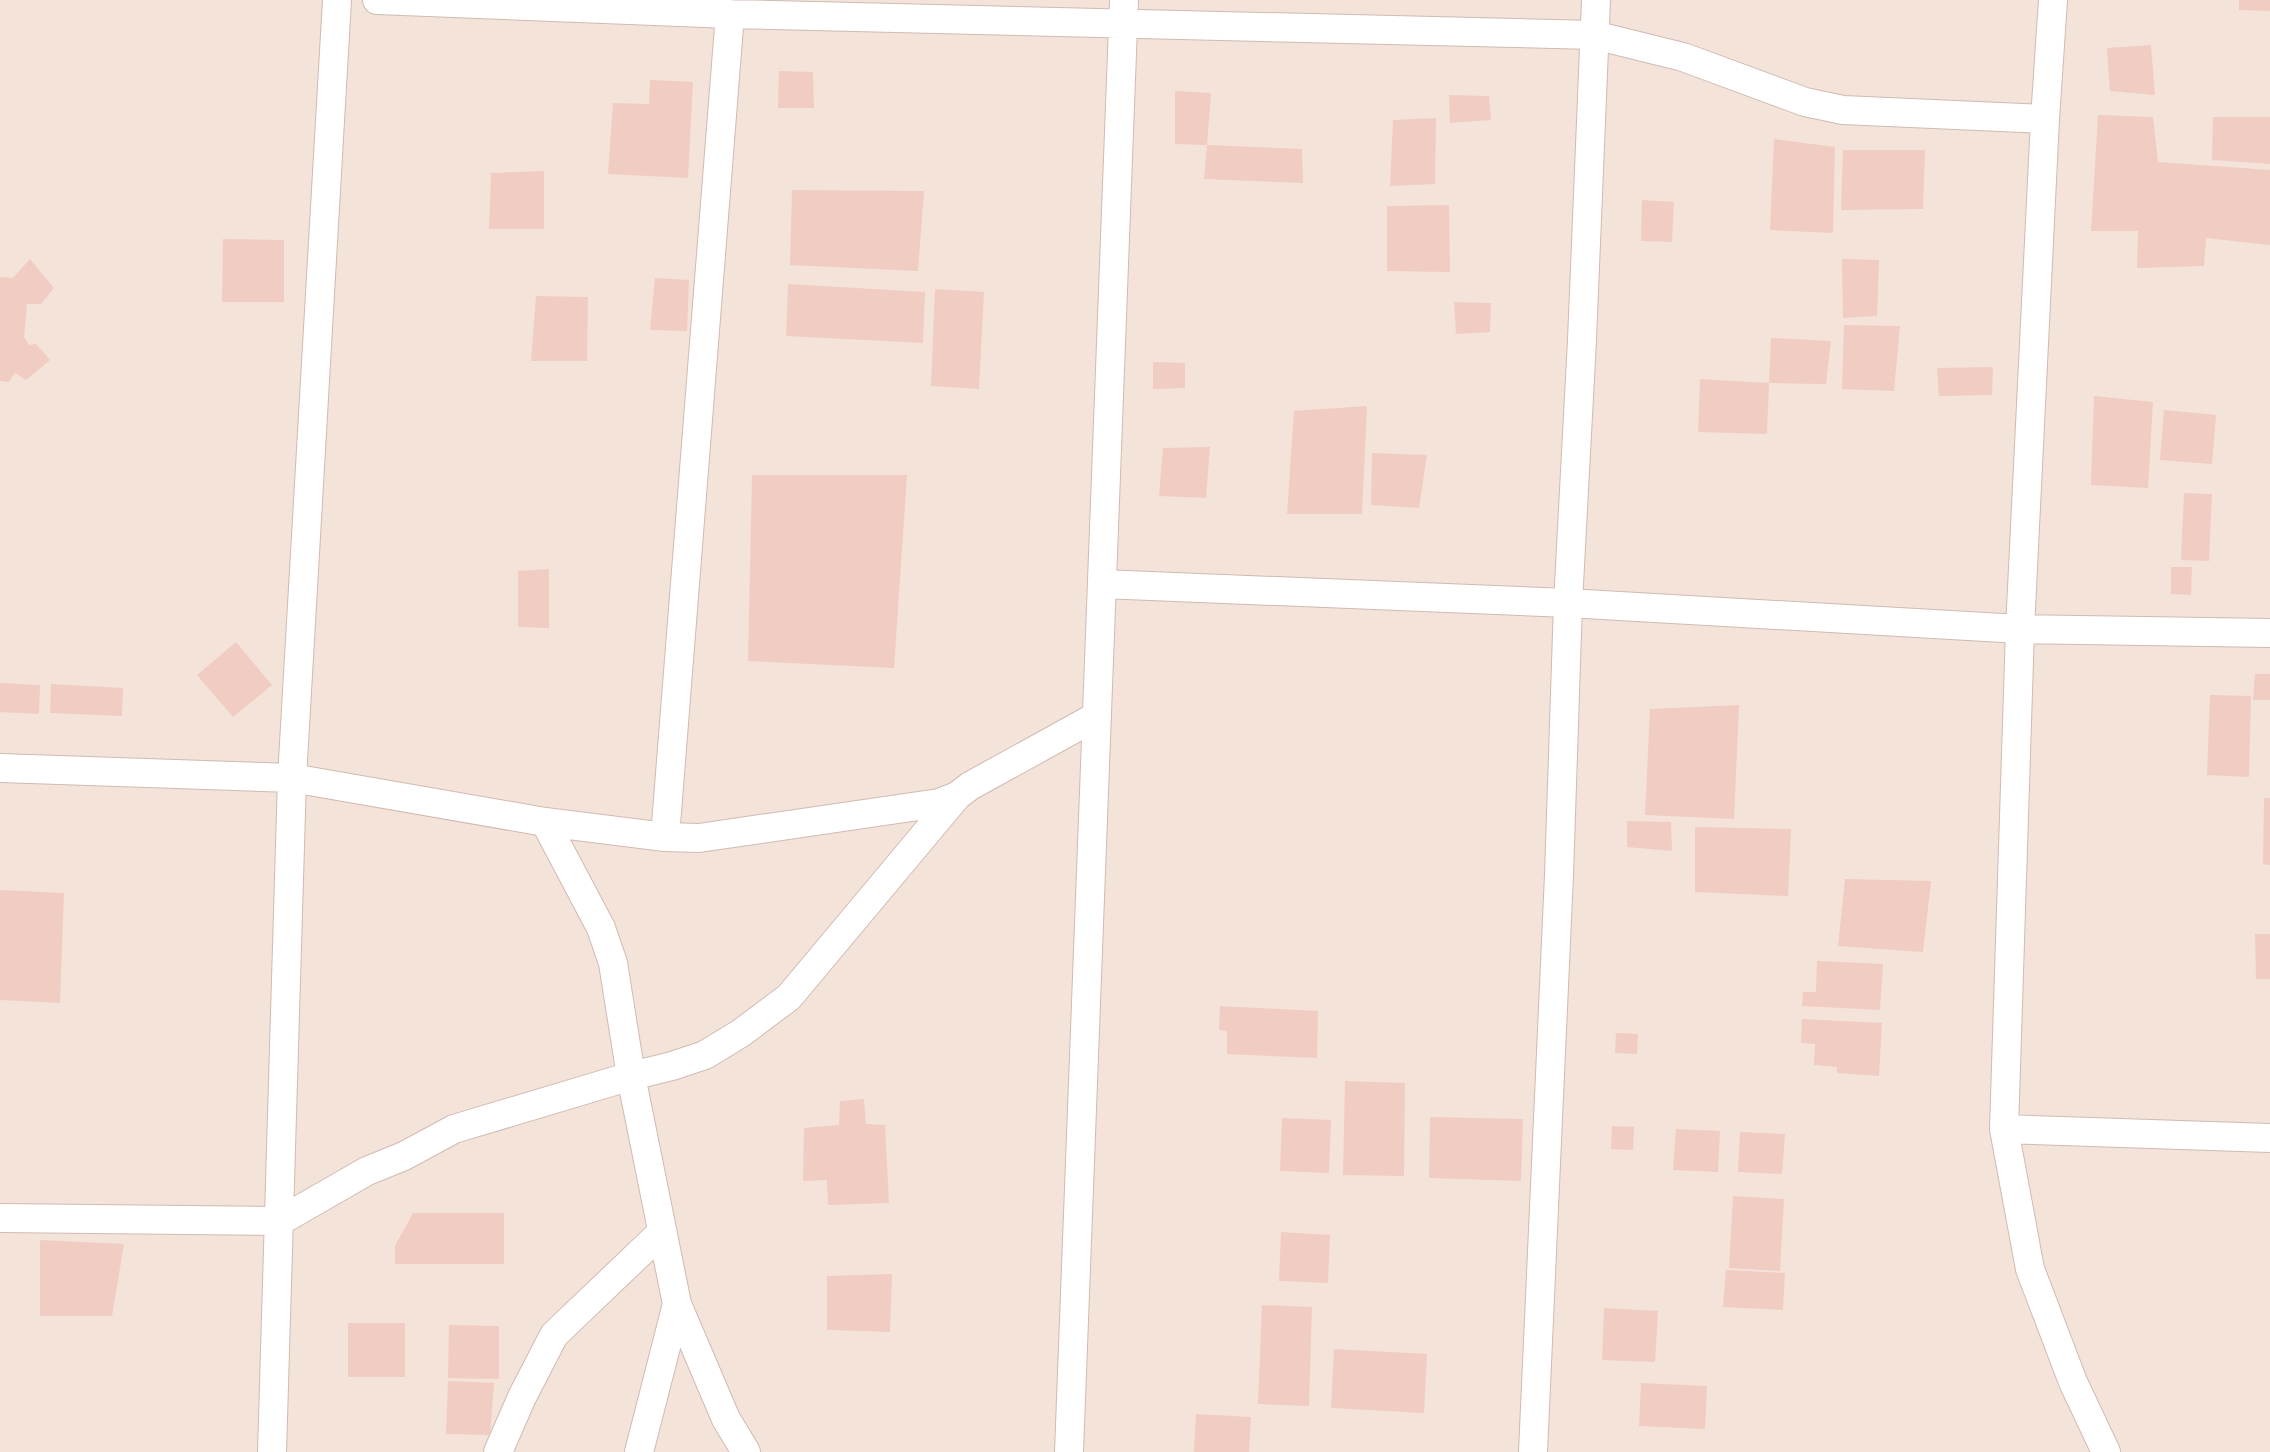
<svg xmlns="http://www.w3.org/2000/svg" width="2270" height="1452" viewBox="0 0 2270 1452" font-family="'Nunito Sans',sans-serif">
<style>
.residential{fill:#f4e3d9}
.building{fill:#f1ccc3}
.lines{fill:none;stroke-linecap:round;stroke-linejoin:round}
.minor-casing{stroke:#d1bab2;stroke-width:30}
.minor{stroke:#fff;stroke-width:28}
</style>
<rect width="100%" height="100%" fill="#fcf2eb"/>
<!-- residential -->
<path class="residential" d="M0,0H2270V1452H0Z"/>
<!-- building -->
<path class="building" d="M2239,0H2270V11L2239,10Z
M2151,45L2155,95L2110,91L2107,48Z
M779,71L813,72L814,108H778Z
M650,80L693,82L688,178L608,174L613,103L649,104Z
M1175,91L1211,93L1207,145L1175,144Z
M1449,95L1489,96L1491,120L1450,123Z
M2098,115L2153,117L2158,162L2270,170V245L2206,238L2204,266L2137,268L2138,231H2091Z
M2213,117H2270V164L2212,160Z
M1436,118L1435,184L1390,186L1393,120Z
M1774,139L1835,147L1833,233L1770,230Z
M1207,145L1302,149L1303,183L1204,179Z
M1843,150H1925L1923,209L1841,210Z
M544,171V229H489L491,173Z
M792,190L924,191L918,271L790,265Z
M1642,200L1674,202L1672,242L1641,241Z
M1449,205L1450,272L1387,271V206Z
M223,239L284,240V302H222Z
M30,259L54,288L41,304H27L24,337L29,345L36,344L50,360L26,380L15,373L9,382L0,381V277L13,278Z
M1842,259L1879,260L1877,316L1843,318Z
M655,278L689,280L687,331L650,330Z
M788,284L925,292L923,343L786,336Z
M935,289L984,292L979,389L931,386Z
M536,296L588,297L587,361H531Z
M1454,302L1491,303L1490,332L1456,334Z
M1844,325L1900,326L1894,391L1842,389Z
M1771,338L1831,341L1826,384L1769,383Z
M1153,362L1185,363V388L1153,389Z
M1993,367L1992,395L1939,396L1937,368Z
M1700,379L1769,383L1767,434L1698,432Z
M2094,396L2153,402L2148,488L2091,485Z
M1367,406L1362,514H1287L1294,411Z
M2164,410L2216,415L2212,464L2160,460Z
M1210,447L1206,498L1159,496L1163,448Z
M1372,453L1427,455L1419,508L1371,505Z
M752,475H907L894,668L748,661Z
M2184,493L2212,494L2209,561L2181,560Z
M2171,567H2192L2191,595L2171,594Z
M549,569V628L518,627V571Z
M236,642L272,685L233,717L197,675Z
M2255,674H2270V700H2253Z
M0,683L40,685L39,714L0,712Z
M51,684L123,688L122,716L50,713Z
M2210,695L2251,696L2249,777L2207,775Z
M1739,705L1734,819L1645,815L1650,709Z
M2264,798H2270V865L2263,864Z
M1627,821L1671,822L1672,851L1627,847Z
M1695,827L1791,829L1788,896L1695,892Z
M1845,879L1931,881L1923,952L1838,946Z
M0,890L64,893L60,1003L0,1000Z
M2255,934H2270V979H2256Z
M1817,961L1883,964L1880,1010L1802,1006L1803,992H1816Z
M1220,1006L1318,1011L1317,1058L1227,1054V1031L1219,1030Z
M1802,1019L1882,1023L1879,1076L1837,1073V1067L1814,1065L1815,1044L1801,1043Z
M1616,1033L1638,1034L1637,1054L1615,1053Z
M1345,1081L1405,1083L1404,1176L1343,1175Z
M864,1099L866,1124L885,1125L889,1203L828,1205L827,1180L803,1181L804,1128L839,1125L840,1101Z
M1430,1117L1523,1119L1521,1181L1429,1178Z
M1282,1118L1331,1120L1329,1173L1280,1171Z
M1612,1126L1634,1127L1633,1150L1611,1149Z
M1676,1129L1720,1131L1718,1172L1673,1170Z
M1740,1132L1785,1134L1782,1174L1738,1172Z
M1733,1196L1784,1199L1780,1271L1729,1268Z
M413,1213H504V1264H395V1246Z
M1281,1232L1330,1235L1328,1283L1279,1281Z
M40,1240L124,1244L112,1316H40Z
M1726,1270L1785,1273L1783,1310L1723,1307Z
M892,1274L890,1332L827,1330V1276Z
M1262,1305L1312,1307L1309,1406L1258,1404Z
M1604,1308L1658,1311L1655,1362L1602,1360Z
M348,1323H405V1377H348Z
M449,1325L499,1326V1379L448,1378Z
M1334,1349L1427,1354L1424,1413L1331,1408Z
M448,1381L494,1383L490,1435L446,1434Z
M1641,1383L1707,1386L1705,1429L1639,1426Z
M1196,1414L1251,1417L1249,1452H1194Z"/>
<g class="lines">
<defs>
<path id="minor" d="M377,0L730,14L1594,35L1683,57L1805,102L1843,110L2045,119
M2053,0L2045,119L2020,629L2004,1129L2030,1269L2073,1382L2106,1452
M1102,584L1568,603L2020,629L2270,633
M0,768L292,778L545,822L665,837L699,838L939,803L957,796L970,786L1097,716
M545,822L601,928L613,963L631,1076L677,1304L726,1419L746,1452
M665,837L730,14
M2004,1129L2270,1138
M0,1218L280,1221L367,1171L404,1156L454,1129L631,1076L672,1066L705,1055L741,1033L789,997L957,796
M272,1452L292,778L337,0
M498,1452L522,1397L554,1335L662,1232
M639,1452L677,1304
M1069,1452L1124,0
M1533,1452L1559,875L1568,603L1582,340L1596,0"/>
</defs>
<!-- minor casing -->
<use href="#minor" class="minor-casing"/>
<!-- minor -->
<use href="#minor" class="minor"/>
</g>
</svg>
